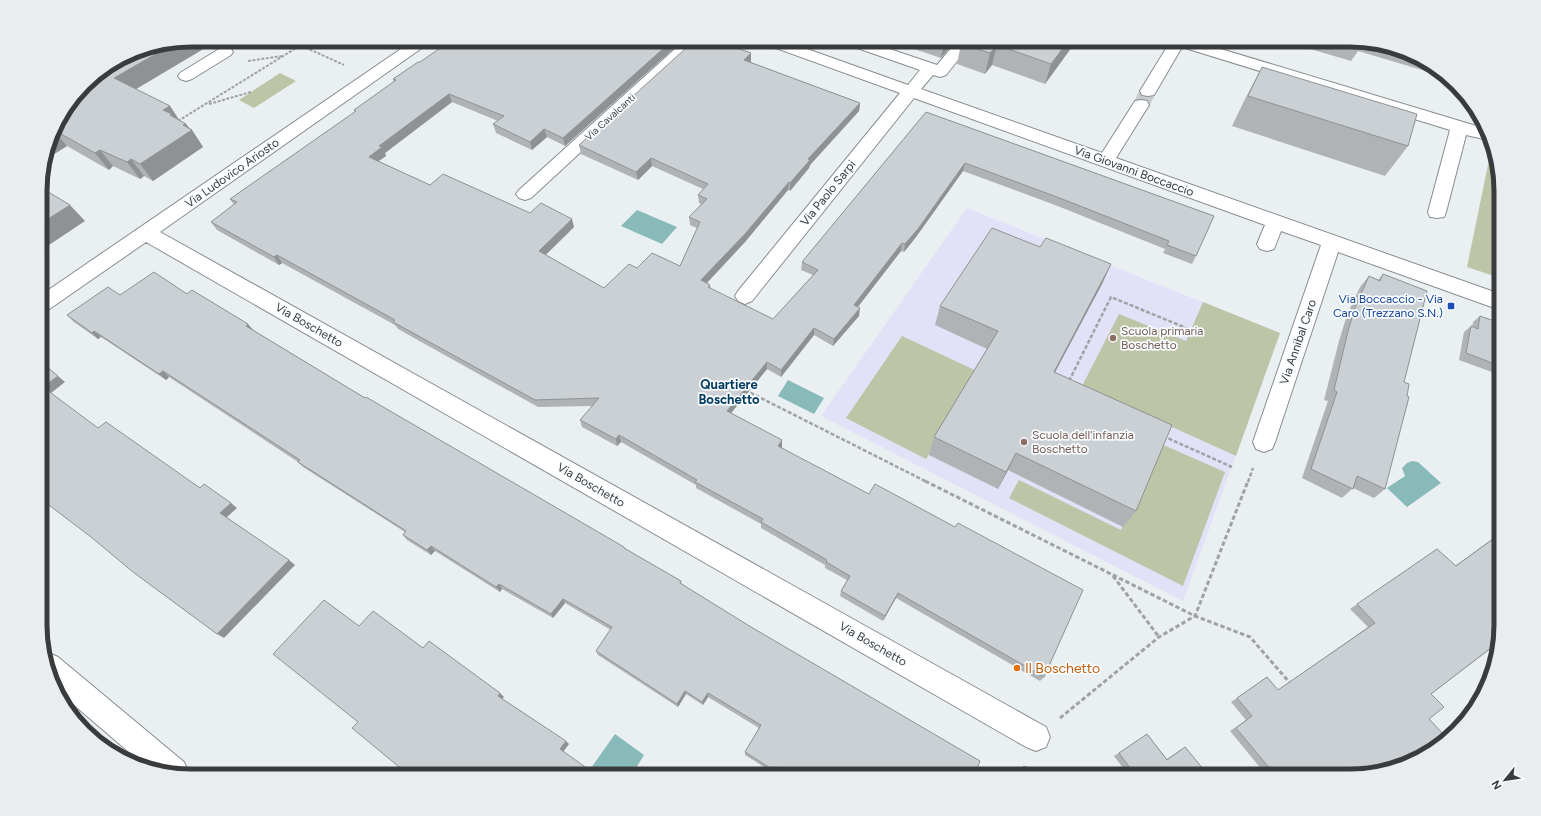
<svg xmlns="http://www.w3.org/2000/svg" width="1541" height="816" viewBox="0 0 1541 816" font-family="Figtree,sans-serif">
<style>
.education{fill:#e3e1f7}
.green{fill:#bec5a7}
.water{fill:#88baba}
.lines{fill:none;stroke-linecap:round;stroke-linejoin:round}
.minor-tunnel{stroke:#c7cbce;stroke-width:16;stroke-dasharray:16 8;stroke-linecap:butt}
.minor-casing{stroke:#888d90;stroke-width:2}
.path-far2{stroke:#a0a3a6;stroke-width:2;stroke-dasharray:3 1.5;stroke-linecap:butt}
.path-far1{stroke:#a0a3a6;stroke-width:2.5;stroke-dasharray:4 2;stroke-linecap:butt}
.path{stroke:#a0a3a6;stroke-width:3;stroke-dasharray:4.5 2.5;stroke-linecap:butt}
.minor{fill:#fff;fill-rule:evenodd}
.wall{fill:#afb3b6}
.shaded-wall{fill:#8e9294}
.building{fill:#cbd0d4;stroke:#8e9294}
.transit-dot{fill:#1a4fb4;stroke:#f8fcff;stroke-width:1.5}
.education-dot{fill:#8d6e63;stroke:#f8fcff;stroke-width:1.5}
.food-dot{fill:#e8710a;stroke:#f8fcff;stroke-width:1.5}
.labels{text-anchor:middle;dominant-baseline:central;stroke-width:3.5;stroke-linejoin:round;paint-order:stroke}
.far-street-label{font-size:10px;fill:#3a3b3d;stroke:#f8fcff}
.street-label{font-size:12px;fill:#3a3b3d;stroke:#f8fcff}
.transit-label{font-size:12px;fill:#164399;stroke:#f8fcff;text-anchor:end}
.education-label{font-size:12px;fill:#785e54;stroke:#f8fcff;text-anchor:start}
.neighbourhood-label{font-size:13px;font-weight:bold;fill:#043c5f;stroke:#f8fcff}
.near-food-label{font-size:14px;fill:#c56008;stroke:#f8fcff;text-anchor:start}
.rim{fill:none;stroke:#3a3b3d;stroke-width:5}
</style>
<rect width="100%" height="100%" fill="#eaeff2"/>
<!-- education -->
<path class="education" d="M967,208L1280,333L1183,601L821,416Z"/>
<!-- green -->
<path class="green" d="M280,73L296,81L254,108L239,100Z
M1489,160L1496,162L1500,172V278L1467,267Z
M1203,302L1280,333L1236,456L1082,386L1119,314L1186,341Z
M902,336L979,372L926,459L846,418Z
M1159,443L1225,472L1183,586L1009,498L1019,480L1121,530Z"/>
<!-- water -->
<path class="water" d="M637,210L677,227L662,244L621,226Z
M788,380L824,398L814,414L778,396Z
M1412,461L1418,462L1441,483L1407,507L1387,488L1405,476L1402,468L1407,463Z
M615,734L644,755L631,776H602L591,768Z"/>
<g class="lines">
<!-- minor-tunnel -->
<path class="minor-tunnel" d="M1141,105L1148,91"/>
<defs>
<path id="minor" d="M414,40H432L429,43L160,232L1046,727L1050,737L1046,747L1036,751L1026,747L146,242L48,310L41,313V295Z
M685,40H702L531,198L525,200L519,198L516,194L519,190Z
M759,40H782L908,85L920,70L843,43L840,40H863L937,65L958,40H974L946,75L940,77L933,75L921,89L1102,153L1135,101L1141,100L1147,101L1149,105L1116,158L1500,294V310L1338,252L1275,442L1272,449L1264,452L1256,449L1253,442L1321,245L1281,231L1274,249L1267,251L1260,249L1257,244L1265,225L914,98L752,301L745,304L738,301L735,296L738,291L900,93L762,43Z
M1168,40H1191L1483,128L1488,140L1466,135L1446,212L1444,217L1437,218L1430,217L1428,212L1450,130L1182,47L1154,95L1148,96L1142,95L1140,91L1170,42Z
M225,47L231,49L233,52L231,55L192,79L186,81L180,79L178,76L180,73L219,49Z
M49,653L58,657L184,762L188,772L187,775L144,765L59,692L45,654Z"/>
</defs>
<!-- minor casing -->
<use href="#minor" class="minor-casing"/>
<!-- path-far2 -->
<path class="path-far2" d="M289,40L344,65
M248,61L282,56
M209,104L251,92
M178,121L309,40"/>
<!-- path-far1 -->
<path class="path-far1" d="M1069,381L1111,297L1191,330
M745,390L927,482
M1163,436L1232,467
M1248,482L1253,468"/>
<!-- path -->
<path class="path" d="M925,481L1195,616L1250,637L1290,683
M1113,576L1159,637
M1060,718L1159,637L1195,616L1248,481
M1021,776L1025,766"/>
<!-- minor -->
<use href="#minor" class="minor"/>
</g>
<!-- wall -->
<path class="wall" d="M191,40H254L240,48L236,47L233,49L225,46L217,48L210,45L136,89L170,106L179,120L192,130L203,147L153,181L144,176L140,179L113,166L109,170L67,146L46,159L56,124Z
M887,40H956L941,58Z
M1077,40L1045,84L992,65L985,74L957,64L961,44Z
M1280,40H1350L1417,56L1449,78L1358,51L1351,61Z
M682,41L565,146L547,137L532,150L496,133L493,124L498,121L452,102L385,153L386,156L378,161L430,185L530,213L574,227L546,255L604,288L637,268L680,266L697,228L690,225L689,217L701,204L699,203L698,195L703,189L652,166L638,180L581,154L579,145L718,46L751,53V62H750L860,103L859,111L810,165L809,168L790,191L788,190L745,242L707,283L710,285L711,289L773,319L813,275L801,270L802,262L926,112L1214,216L1196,256L1192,264L1163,253L1165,249L1055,205L963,171L916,237L904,252L901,251L858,307L859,316L833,346L814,335L781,377L767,369L731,413L782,447V448L1044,677L1040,681L896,598L883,621L840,596L841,591L847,580L825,568V565L761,528V524L696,488V485L621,442L617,446L582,427L580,420L593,406L538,407L398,329L395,325L282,263L279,265L217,230L211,222L234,205L230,199L355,112L354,110L394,82L393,79L420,62Z
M1262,67L1408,146L1385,176L1232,126L1246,97Z
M1040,247L1111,264L1102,284L1055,372L1136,511L1123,527L1008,470L998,489L929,455L934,437L987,349L935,325L940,306Z
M1383,274L1404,382L1385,489L1374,498L1353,488L1342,498L1302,478L1328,401L1324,400L1339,341L1347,315L1360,287L1369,276L1378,280Z
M187,294L253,330L365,398L681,581L682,585L974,776H787L777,770L775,774L745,755V752L759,728L708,697L703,705L686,694L678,707L598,655L596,651L611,630L565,603L553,618L502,589L500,592L435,551L431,555L407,540L403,535L405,532L303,467L298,462L169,377L166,380L101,337L98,339L74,322L67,315L120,295Z
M1480,316L1500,323V375L1459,360L1464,332L1471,326L1472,327L1473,322Z
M1501,525V625L1495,651L1492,648L1431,694L1359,776H1267L1230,731L1246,720L1231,702L1267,677L1278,690L1368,627L1350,609L1437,549L1455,566L1499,534L1494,530Z
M1147,734L1167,759L1180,750L1185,747L1209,776H1129L1114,756Z"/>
<!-- shaded-wall -->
<path class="shaded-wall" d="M191,40H208L210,45L126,95L114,78L173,44Z
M212,40H222L225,46L217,48Z
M228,40H232L236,47L233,49Z
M235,40H254L240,48Z
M673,40H682V41L565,146L563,138Z
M944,40H956L941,58Z
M1069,40H1077L1045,84L1051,64Z
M997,45L992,65L985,74L990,53Z
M751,53V62L744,68V60Z
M449,94L452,102L385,153L386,156L373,165L369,157L379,146Z
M860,103L859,111L810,165L809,168L790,191V183L808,159Z
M170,106L181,123L179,124L163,110Z
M186,124L191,130H192L203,147L153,181L140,164L183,125Z
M544,129L547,137L532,150L530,142Z
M54,131L67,146L46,159Z
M100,150L113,166L109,170L95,153Z
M651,158L652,166L638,180L636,172Z
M131,159L144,176L140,179L127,162Z
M965,163L963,171L916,237L904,252L905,244Z
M789,182L788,190L745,242L702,288L701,280Z
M70,205L85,221L40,251V224Z
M572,219L574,227L541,259L539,251Z
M902,243L901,251L853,313L854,305Z
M277,255L282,263L279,265L274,257Z
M1111,264L1102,284L1045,391L1054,372Z
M860,308L859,316L833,346L834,339Z
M248,324L254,331L246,326Z
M814,328V335L781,377V370Z
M94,331L101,337L98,339L92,333Z
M767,362V369L727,418V411Z
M163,371L169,377L166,380L159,374Z
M58,376L65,382L51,393L43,387Z
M619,435L621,442L617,446L616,439Z
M782,440V447L778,453V446Z
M1016,453L1008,470L998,489L1006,472Z
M231,503L237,508L226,518L220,513Z
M431,546L435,551L431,555L427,550Z
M289,560L295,565L224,638L217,634Z
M499,584L502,589L500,592L496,587Z
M898,593L896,598L883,621L885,616Z
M563,599L565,603L553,618L551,614Z
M685,691L686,694L678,707L677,704Z
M500,693L504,697L502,699L498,696Z
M708,693V697L703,705L702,702Z
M566,741L569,744L563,752L560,749Z"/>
<!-- building -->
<path class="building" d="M452,40H673L563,138L544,129L530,142L493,124L504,116L449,94L379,146L382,147L369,157L430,185L443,174L530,213L541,203L572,219L539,251L604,288L629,264L637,268L652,253L680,266L700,222L689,217L707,199L698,195L708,184L651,158L636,172L579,145L695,40H701L718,46L722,43L751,53L744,60L860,103L808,159L810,160L790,183L789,182L745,234L701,280L710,285L708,287L773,319L818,270L802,262L926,112L1214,216L1196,256L1167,245L1169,241L1057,197L965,163L918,229L905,244L902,243L854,305L860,308L834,339L814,328L781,370L767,362L727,411L782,440L778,446L869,494L875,484L955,527L958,523L1083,590L1044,677L898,593L885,616L841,591L850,576L826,562L827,560L761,522L763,519L695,482L697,480L619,435L616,439L580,420L599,398L535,400L393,322L395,320L277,255L274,257L211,222L237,202L230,199L356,111L354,110L396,80L393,79L418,62H420Z
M964,40H1069L1051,64L997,45L990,53L961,44Z
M173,44L114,78L170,106L163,110L172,114L170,115L186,124L183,125L192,130L140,164L131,159L127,162L100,150L95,153L54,130L56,124L91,78L134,51Z
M1262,67L1417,114L1408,146L1248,96Z
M40,187L70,205L40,224Z
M992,228L1040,247L1046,238L1111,264L1054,372L1172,425L1136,511L1016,453L1006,472L934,437L998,331L940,306Z
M154,272L187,294L192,290L248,324L246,326L365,398L366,397L624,547V548L681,581L680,583L751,627L980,761L974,776H792L777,767L775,771L745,752L761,725L708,693L702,702L685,691L677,704L596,651L612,627L563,599L551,614L499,584L496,587L431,546L427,550L403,535L406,531L298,462L300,460L163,371L159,374L94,331L92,333L67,315L108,287L120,295Z
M1383,274L1427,291L1404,382L1409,384L1407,396L1409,397L1385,489L1357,476L1353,489L1311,469L1337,392L1334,390L1348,331L1356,305L1369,276L1380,281Z
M1480,316L1500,323V366L1466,353L1471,326L1478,329Z
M41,362L58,376L43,387L98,428L106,422L200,488L204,484L231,503L220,513L289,560L217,634L133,572L91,537L41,499Z
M1501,533V625L1496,644L1431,694L1444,707L1429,719L1447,738L1445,739L1446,740L1434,751L1398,768L1359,776H1276L1236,728L1252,716L1237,698L1267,677L1278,690L1375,623L1357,604L1437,549L1456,566Z
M324,600L359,626L373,611L423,648L429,641L500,693L498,696L566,741L560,749L598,776H410L352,728L358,722L273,654Z
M1147,734L1167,760L1185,747L1209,776H1136L1119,753Z"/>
<!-- markers -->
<rect class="transit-dot" x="1447" y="302" width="8" height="8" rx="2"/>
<g class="education-dot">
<circle cx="1113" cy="338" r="4"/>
<circle cx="1024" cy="442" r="4"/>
</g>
<circle class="food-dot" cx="1017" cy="668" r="4"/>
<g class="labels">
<!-- far-street labels -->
<g class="far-street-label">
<text transform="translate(610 117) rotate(-42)">Via Cavalcanti</text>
</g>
<!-- street labels -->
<g class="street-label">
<text transform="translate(1134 171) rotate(20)">Via Giovanni Boccaccio</text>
<text transform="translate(232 173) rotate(-35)">Via Ludovico Ariosto</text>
<text transform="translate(828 193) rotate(-51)">Via Paolo Sarpi</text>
<text transform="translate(309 325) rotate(30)">Via Boschetto</text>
<text transform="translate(1298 342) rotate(-71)">Via Annibal Caro</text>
<text transform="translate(591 485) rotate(30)">Via Boschetto</text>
<text transform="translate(873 644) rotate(30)">Via Boschetto</text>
</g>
<!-- transit labels -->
<g class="transit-label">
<text x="1443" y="299">Via Boccaccio - Via<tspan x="1443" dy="14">Caro (Trezzano S.N.)</tspan></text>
</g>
<!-- education labels -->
<g class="education-label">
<text x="1121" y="331">Scuola primaria<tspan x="1121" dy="14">Boschetto</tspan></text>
<text x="1032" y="435">Scuola dell'infanzia<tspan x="1032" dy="14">Boschetto</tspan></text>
</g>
<!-- neighbourhood labels -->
<g class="neighbourhood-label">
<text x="729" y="384">Quartiere<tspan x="729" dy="15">Boschetto</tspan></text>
</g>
<!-- near-food labels -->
<g class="near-food-label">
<text x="1025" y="668">Il Boschetto</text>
</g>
</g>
<!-- crop -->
<path d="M0 0H1541V816H0ZM191 47H1350A144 144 0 0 1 1494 191V625A144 144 0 0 1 1350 769H191A144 144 0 0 1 47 625V191A144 144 0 0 1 191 47Z" fill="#e9edef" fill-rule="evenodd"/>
<path class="rim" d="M191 47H1350A144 144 0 0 1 1494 191V625A144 144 0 0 1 1350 769H191A144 144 0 0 1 47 625V191A144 144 0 0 1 191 47Z"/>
<!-- north arrow -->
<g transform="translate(1505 780) rotate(240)" stroke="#f8fcff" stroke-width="3" paint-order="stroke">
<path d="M0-3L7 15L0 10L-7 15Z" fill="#3a3b3d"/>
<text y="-6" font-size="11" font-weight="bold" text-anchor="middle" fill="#3a3b3d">N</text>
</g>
</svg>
